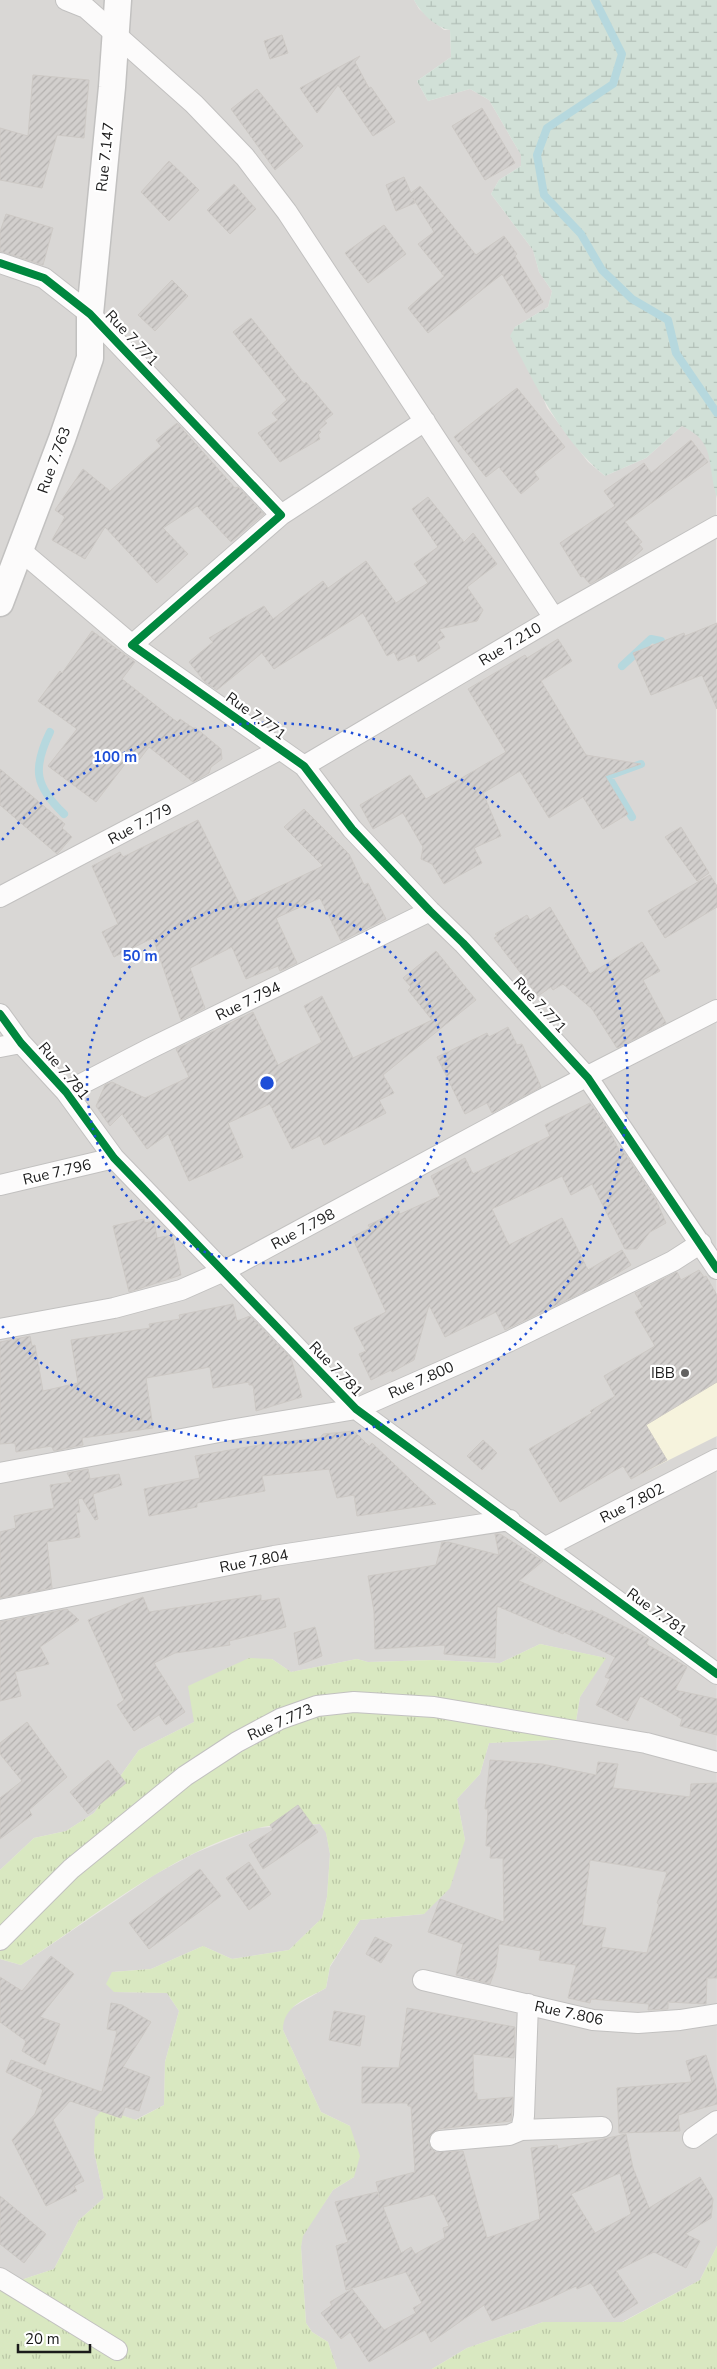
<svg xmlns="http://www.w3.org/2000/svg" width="717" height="2369" viewBox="0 0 717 2369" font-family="'Nunito Sans',sans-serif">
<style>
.residential{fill:#d9d7d5}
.education{fill:#f6f3dd}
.grass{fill:url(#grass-tufts)}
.wetland{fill:url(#wetland-marsh)}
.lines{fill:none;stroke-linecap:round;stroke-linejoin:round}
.stream{stroke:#b6d8de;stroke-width:8}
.building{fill:url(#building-hatch);stroke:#cdc9c5;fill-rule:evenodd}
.minor-casing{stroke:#c2c1c0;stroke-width:22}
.tertiary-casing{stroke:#c2c1c0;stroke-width:29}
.minor{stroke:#fcfbfb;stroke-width:20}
.tertiary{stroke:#fcfbfb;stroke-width:26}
.cycleway-casing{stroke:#fff;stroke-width:11}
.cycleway{stroke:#00873e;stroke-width:8}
.ring{fill:none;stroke:#1d4ed8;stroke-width:2.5;stroke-dasharray:2.5 5}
.poi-dot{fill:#636261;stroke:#fff;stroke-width:2}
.labels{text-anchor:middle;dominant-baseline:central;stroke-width:4.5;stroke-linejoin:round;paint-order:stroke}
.street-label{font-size:15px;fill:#1b1b1b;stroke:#fff}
.poi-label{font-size:15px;fill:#1b1b1b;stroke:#fff;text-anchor:end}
.centre{fill:#1d4ed8;stroke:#fff;stroke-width:2.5}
.ring-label{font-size:15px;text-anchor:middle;font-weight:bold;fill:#1d4ed8;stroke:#fff;stroke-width:4.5;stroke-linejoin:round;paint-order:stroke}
</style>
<defs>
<pattern id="grass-tufts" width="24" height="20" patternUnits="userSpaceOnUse" patternTransform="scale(1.25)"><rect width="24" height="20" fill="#d9e8c1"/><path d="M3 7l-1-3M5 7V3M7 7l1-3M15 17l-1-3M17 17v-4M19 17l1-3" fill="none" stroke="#bac6a5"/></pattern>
<pattern id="wetland-marsh" width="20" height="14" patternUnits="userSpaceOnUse" patternTransform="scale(1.25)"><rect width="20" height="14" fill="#d1e0d7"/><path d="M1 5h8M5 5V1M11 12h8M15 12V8" fill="none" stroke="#b3c0b8"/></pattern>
<pattern id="building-hatch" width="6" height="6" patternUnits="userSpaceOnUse" patternTransform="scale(1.25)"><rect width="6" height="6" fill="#d2cfcd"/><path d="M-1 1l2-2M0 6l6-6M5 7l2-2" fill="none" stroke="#b4b1af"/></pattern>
</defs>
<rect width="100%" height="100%" fill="#eae7e4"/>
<!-- residential -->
<path class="residential" d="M0,0H414L419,9L444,30H450L451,57L417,81L428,101L470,89L489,100L521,155V166L499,180L491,194L533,250L539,272L552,291L548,307L515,327L547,408L588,462L605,476L646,458L682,426L703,434L716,453L717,2246L700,2280L622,2322H543L467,2348L432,2369H337L328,2342L312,2332L306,2323L301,2247L302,2236L333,2190L354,2177L350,2126L321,2112L283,2030V2019L288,2010L326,1988L330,1967L360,1920L424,1914L465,1840L457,1799L480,1774L489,1743L573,1739L580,1697L605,1658L540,1644L500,1663L434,1660L368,1662L357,1659L291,1672L272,1659L194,1722L139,1750L94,1813L66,1831L34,1838L0,1870Z
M320,1824L326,1832L330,1854L327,1897L322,1918L289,1950L232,1959L203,1946L151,1969L112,1972L114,1992L167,1993L179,2011L165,2062L164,2105L135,2120L103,2109L94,2151L104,2198L79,2220L54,2269L0,2287V1959L21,1965L154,1875L195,1853L256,1828Z"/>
<!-- education -->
<path class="education" d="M717,1335V1436L631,1479L590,1411Z"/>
<!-- grass -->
<path class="grass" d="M540,1644L606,1658L580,1697L573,1739L489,1743L480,1774L457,1799L465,1840L450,1888L424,1914L360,1920L330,1966L326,1988C307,1999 283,2005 283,2030L321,2112L350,2126L360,2156L354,2177L333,2190L303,2236L301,2247L306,2323L312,2332L328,2342L337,2369H0V2287L54,2269L79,2220L104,2198L94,2151L95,2118L103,2109L136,2120L164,2105L165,2062L179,2011L167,1993L114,1992L106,1984L112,1972L151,1969L203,1946L232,1959L289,1950L322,1918L327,1897L330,1854L326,1833L320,1824C299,1825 274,1823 255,1829C171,1853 93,1917 21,1965L0,1959V1870L34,1838L66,1831L94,1813L139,1750L194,1722L188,1686L249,1658L272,1659L291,1672L357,1659L368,1662L434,1660L500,1663Z
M717,2246V2369H432L467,2348L543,2322H623L700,2280Z"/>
<!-- wetland -->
<path class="wetland" d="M414,0H717V498C706,462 717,443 682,426L646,458L605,476C561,440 536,386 510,336L515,327L548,307L552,291L539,272L533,250L491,194L499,180L521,166V155L489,100L470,89L428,101L417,81L451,57L450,30C436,28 420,12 414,0Z"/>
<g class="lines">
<!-- stream -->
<path class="stream" d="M595,0L622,54L613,84L547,128L537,155L544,195L581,234L602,270L632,299L668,320L676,353L717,413
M622,666L651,639L661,641
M50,732C32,769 35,786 64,814
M632,817L608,776L641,764"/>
</g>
<!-- building -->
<path class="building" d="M282,35L288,53L270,59L264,41Z
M360,56L355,62L369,88L371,87L395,122L373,136L338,85L317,113L300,88Z
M33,75L89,80L84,138L57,135L42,188L0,180V128L28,136Z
M257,89L303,146L275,170L231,109Z
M482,108L515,163L485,180L452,126Z
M169,161L199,190L169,221L141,192Z
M404,177L411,193L420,186L476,255L504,236L517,254L515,256L543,302L526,313L502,274L428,333L408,308L444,276L418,244L434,232L413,198L415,203L396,211L386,185Z
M234,184L256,209L230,234L207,210Z
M6,214L53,228L43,265L0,251V232Z
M384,225L406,254L368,283L345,253Z
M172,280L188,296L155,331L138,315Z
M251,318L304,384L306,382L333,414L324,421L327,423L319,430L321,432L318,435L320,439L280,462L258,433L278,420L272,413L287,400L233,332Z
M517,388L565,447L534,472L539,479L521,494L499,467L486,477L454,437Z
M177,423L235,488L238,487L264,514L231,542L197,506L163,528L188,554L157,583L105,527L85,559L52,540L65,517L55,510L83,469L110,491L161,446L156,440Z
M691,440L708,462L625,522L642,542L639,544L643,549L626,564L590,584L583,576L581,577L560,543L615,506L604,491L644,463L651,473Z
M428,497L464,542L473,533L497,564L467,587L483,610L477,621L439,629L445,637L437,642L440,648L418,662L415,654L398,661L394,652L387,656L363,613L274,669L262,653L217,690L205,682L189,662L213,642L209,638L264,606L273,619L323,581L328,588L366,561L396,603L428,583L414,564L438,547L412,509Z
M717,623V709L702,675L651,695L633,653L684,633L685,636Z
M92,631L135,662L122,679L177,722L180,719L193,728H196L221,749L222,759L211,767L209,773L193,782L149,747L139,760L132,755L96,802L48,766L77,729L38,701L60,671L62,673Z
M558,639L572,661L541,681L586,755L641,764L605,776L628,814L603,829L583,797L549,818L520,771L483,793L501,836L474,848L482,863L444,884L432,864L421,859L423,847L403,813L373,829L360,805L410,775L426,799L506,752L468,689L525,655L527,658Z
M0,769L65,824L62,828L72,837L59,852L57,854L0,805Z
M304,809L349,854L364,885L368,883L386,919L341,941L320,898L276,918L297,963L280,971L278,966L246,979L232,947L190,968L205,1008L181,1020L153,938L114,957L102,932L118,924L92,866L120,852L123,857L198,820L240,905L323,866L284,827Z
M681,827L709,873L697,881L665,837Z
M710,875L717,886V907L665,938L648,911Z
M550,907L590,974L642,942L660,971L643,980L666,1023L617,1048L592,1009L563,984L553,990L551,987L538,996L494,938L497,936L495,934L527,915L530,920Z
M436,951L476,1000L383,1075L394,1093L379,1100L386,1113L324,1145L320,1136L292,1149L270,1104L228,1123L243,1157L189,1181L168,1134L147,1149L122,1114L110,1126L96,1106L105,1085L112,1082L145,1098L189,1077L176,1049L253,1012L278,1065L322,1042L304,1006L322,996L353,1058L432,1020L408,990L411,987L403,978Z
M508,1027L517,1045L522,1044L541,1087L492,1113L487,1103L465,1114L437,1057L487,1033L489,1037Z
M590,1103L609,1130L620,1152L623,1151L656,1200L666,1223L650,1232L637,1249H625L592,1184L571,1195L562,1176L492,1209L509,1245L562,1218L588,1270L622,1250L631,1265L602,1283L505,1330L496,1312L445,1337L429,1305L414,1360L392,1372L391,1370L371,1380L359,1354L366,1351L354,1328L386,1312L352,1237L370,1228L368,1225L399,1211L400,1214L440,1196L431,1176L465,1158L473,1174L550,1136L545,1125Z
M144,1219L145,1223L154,1221L157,1238L172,1235L181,1275L129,1292L113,1226Z
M699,1270L704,1277L706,1276L717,1295V1382L646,1425L667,1460L631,1479L623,1466L560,1502L529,1449L592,1413L590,1411L615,1396L604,1376L655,1346L635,1312L643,1307L635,1293L677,1272L681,1280Z
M233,1304L237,1321L250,1316L291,1358L302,1397L256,1411L253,1385H249V1382L213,1388L210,1367L146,1378L153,1428L82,1438L83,1445L54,1451L51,1446L16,1452L15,1443L0,1444V1342L30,1336L32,1346L35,1345L43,1391L78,1383L71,1340L150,1328L149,1324L180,1319L179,1315Z
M354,1431L369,1446L372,1443L436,1504L357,1516L354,1495L337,1498L329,1469L262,1476L265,1491L197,1503V1507L149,1516L144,1489L200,1478L195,1456L265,1444L320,1438L323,1434Z
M483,1440L497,1453L482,1470L467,1456Z
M88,1469L90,1479L119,1474L122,1485L93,1494L98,1519L95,1520L82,1498L78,1499L80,1512L76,1513L80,1537L47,1542L52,1588L0,1598V1532L16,1528L14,1516L54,1508L50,1485L72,1482L67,1473Z
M495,1534H500L543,1561L519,1581L590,1612L591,1610L649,1639L646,1644L687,1667L675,1690L717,1699V1735L680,1726L682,1719L640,1696L628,1721L596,1705L610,1679L605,1677L615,1657L564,1632L563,1634L497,1606L495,1658L444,1654L445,1645L375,1649L374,1611L368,1576L436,1565L442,1542H448L499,1555Z
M261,1595V1601L279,1598L286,1627L229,1641L230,1645L175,1653L154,1663L185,1712L166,1725L159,1715L134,1731L117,1705L124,1700L88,1620L143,1597L149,1612Z
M67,1609L79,1620L40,1647L49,1664L15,1672L21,1696L0,1701V1622Z
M315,1627L322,1656L299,1665L294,1633Z
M27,1722L67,1777L29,1810L32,1815L0,1839V1798L22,1781L0,1754V1743Z
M108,1760L126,1783L88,1814L70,1792Z
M490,1760L542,1764L596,1775L598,1762L618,1764L613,1788L690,1797L691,1784L717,1783V1978H707L706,2004L668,2002V2009L648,2010L649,2004L591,1999L590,2003L568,1998L576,1965L539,1960L541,1951L499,1944L496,1967L490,1984L456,1975L463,1944L428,1932L440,1899L504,1922L503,1858H490L491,1846H486L488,1809H485ZM590,1860L667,1872L657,1903L659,1904L647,1953L601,1947L606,1928L582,1925Z
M298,1805L318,1832L263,1869L249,1845L273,1830L270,1825Z
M249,1862L271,1894L249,1910L226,1878Z
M200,1869L221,1896L149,1949L129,1923Z
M375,1937L392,1945L381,1963L366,1954Z
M51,1956L74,1974L40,2017L60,2024L45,2065L22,2051L26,2041L0,2022V1977L22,1991Z
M111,2003L122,2005L151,2022L123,2067L150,2077L139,2111L125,2107L121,2118L70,2101L53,2120L84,2181L74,2186L77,2191L46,2206L12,2140L35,2114L43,2090L6,2072L11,2060L102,2092L117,2031L107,2029Z
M407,2008L515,2027L514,2058L473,2054L474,2093H477V2100L513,2097L511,2121L438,2129L430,2136L428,2142L430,2147L435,2152L463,2151L487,2238L540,2219L531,2148L557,2145L558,2149L626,2134L633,2168L649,2208L700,2177L713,2199L711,2218L685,2234L700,2241L686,2268L654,2252L616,2271L638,2303L614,2318L591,2283L577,2289L576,2286L546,2300L492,2321L484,2305L431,2342L425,2330L369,2362L350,2332L341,2339L321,2313L332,2305L330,2302L352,2289L384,2330L416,2313L413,2308L422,2303L406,2272L346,2290L336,2246L348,2242L335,2202L377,2192L380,2198L376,2182L415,2172L411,2106H408L407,2103H362V2067L399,2068ZM620,2173L631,2214L595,2233L571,2194ZM434,2194L449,2226L443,2228L445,2238L415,2254L411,2247L401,2253L383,2207Z
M334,2011L365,2016L360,2046L329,2040Z
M706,2055L717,2091V2104L678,2115L680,2131L619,2133L617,2088L692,2082L686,2061Z
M0,2196L46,2234L24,2263L0,2244Z"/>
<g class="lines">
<defs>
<path id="minor" d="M66,0L86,8L194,104L245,157L287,212L554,618
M0,263L44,278L90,314L281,515L132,645L304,766L352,829L430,911L463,943L588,1078L717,1269
M281,515L425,421
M20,550L132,645
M304,766L554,618L717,526
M0,897L279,750
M0,1014L21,1043L66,1092L114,1158L356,1409L717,1674
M0,1047L21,1043
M66,1092L149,1049L430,911
M0,1185L114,1158
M0,1329L114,1308L181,1290L224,1271L541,1100L717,1010
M0,1473L230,1430L356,1409L510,1341L673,1261L701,1243
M546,1547L717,1459
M0,1610L274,1556L510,1520
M0,1940L71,1869L185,1776L237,1742L280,1719L317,1706L354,1702L434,1707L646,1743L717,1762
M423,1980L593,2020L638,2023L680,2020L717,2014
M521,2130L602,2127
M693,2138L717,2121
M440,2141L509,2135L521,2130L524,2116L528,2004
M0,2278L117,2350"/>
<path id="tertiary" d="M0,603L62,439L90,358V314L112,87L118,0"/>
</defs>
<!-- minor casing -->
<use href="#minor" class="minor-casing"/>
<!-- tertiary casing -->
<use href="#tertiary" class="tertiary-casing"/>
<!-- minor -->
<use href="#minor" class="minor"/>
<!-- tertiary -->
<use href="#tertiary" class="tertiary"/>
<defs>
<path id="cycleway" d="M0,263L44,278L90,314L281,515L132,645L304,766L352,829L430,911L463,943L588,1078L717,1269
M0,1014L21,1043L66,1092L114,1158L356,1409L717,1674"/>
</defs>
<!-- cycleway casing -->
<use href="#cycleway" class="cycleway-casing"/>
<!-- cycleway -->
<use href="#cycleway" class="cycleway"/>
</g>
<!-- distance rings -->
<g class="ring">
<circle cx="267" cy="1083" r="180"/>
<path d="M2 840A360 360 0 1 1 2 1326"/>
</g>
<!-- markers -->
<circle class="poi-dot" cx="685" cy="1373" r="5"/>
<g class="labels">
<!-- street labels -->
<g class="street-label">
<text transform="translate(105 157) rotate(-84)">Rue 7.147</text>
<text transform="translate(132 338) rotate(47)">Rue 7.771</text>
<text transform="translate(54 460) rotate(-70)">Rue 7.763</text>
<text transform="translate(510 644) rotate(-31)">Rue 7.210</text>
<text transform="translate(256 716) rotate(36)">Rue 7.771</text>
<text transform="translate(140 824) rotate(-28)">Rue 7.779</text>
<text transform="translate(248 1001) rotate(-26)">Rue 7.794</text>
<text transform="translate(540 1005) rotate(47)">Rue 7.771</text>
<text transform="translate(64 1071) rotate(50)">Rue 7.781</text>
<text transform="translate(57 1172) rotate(-13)">Rue 7.796</text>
<text transform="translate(303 1229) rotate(-28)">Rue 7.798</text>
<text transform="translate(336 1369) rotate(46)">Rue 7.781</text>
<text transform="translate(421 1380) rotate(-24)">Rue 7.800</text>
<text transform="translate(632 1503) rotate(-27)">Rue 7.802</text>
<text transform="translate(254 1561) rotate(-11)">Rue 7.804</text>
<text transform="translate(657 1612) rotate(36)">Rue 7.781</text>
<text transform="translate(280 1722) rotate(-24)">Rue 7.773</text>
<text transform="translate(569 2013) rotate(12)">Rue 7.806</text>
</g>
<!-- poi labels -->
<g class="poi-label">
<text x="675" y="1373">IBB</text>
</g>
</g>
<circle cx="267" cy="1083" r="8" class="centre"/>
<g class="ring-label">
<text x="115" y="762">100 m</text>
<text x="140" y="961">50 m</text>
</g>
<!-- scale -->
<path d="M18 2344v8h72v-8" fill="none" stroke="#1b1b1b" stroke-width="2.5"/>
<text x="25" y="2344" font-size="15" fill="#1b1b1b" stroke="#ffffff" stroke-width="4" paint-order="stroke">20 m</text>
</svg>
